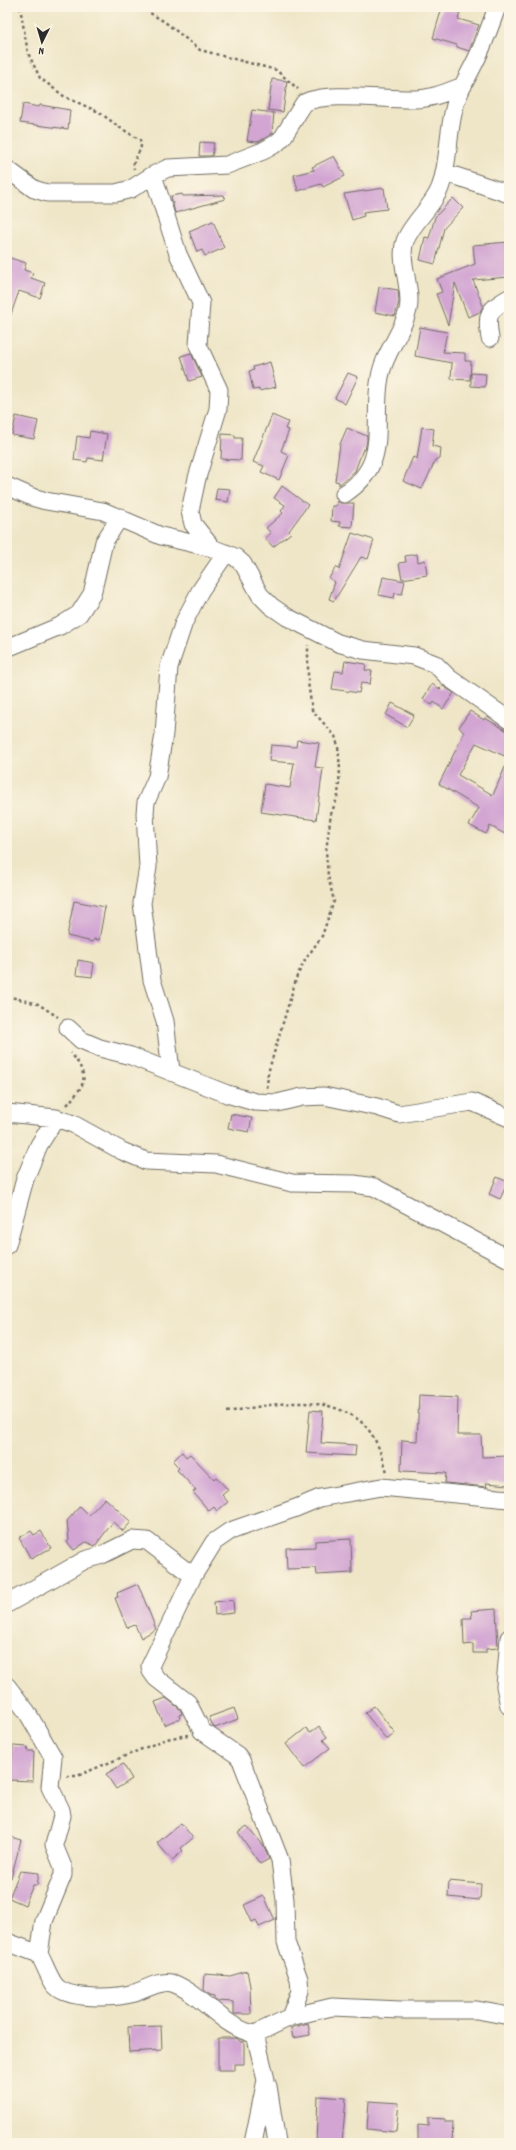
<svg xmlns="http://www.w3.org/2000/svg" width="516" height="2150" viewBox="0 0 516 2150" font-family="Dekko,sans-serif">
<style>
.building{fill:#d2a5d3;fill-rule:evenodd}
.lines{fill:none;stroke-linecap:round;stroke-linejoin:round}
.street-casing{stroke:#706c62;stroke-width:19}
.path{stroke:#706c62;stroke-width:2.5;stroke-dasharray:3 3;stroke-linecap:butt}
.street{stroke:#fff;stroke-width:17}
</style>
<rect width="100%" height="100%" fill="#fcf5e5"/>
<filter id="ink" filterUnits="userSpaceOnUse"><feTurbulence type="fractalNoise" baseFrequency=".025" numOctaves="2"/><feDisplacementMap in="SourceGraphic" scale="8" xChannelSelector="R" yChannelSelector="G"/><feConvolveMatrix kernelMatrix="1 2 1 2 8 2 1 2 1" color-interpolation-filters="sRGB"/></filter>
<filter id="wash" filterUnits="userSpaceOnUse"><feTurbulence type="fractalNoise" baseFrequency=".012" numOctaves="4" result="noise"/><feDisplacementMap in="SourceGraphic" scale="16" xChannelSelector="R" yChannelSelector="G"/><feGaussianBlur stdDeviation="0.9" result="paint"/><feColorMatrix in="noise" values="0 0 0 0 0 0 0 0 0 0 0 0 0 0 0 0 0 1.4 0 .05"/><feComposite in="paint" operator="in"/></filter>
<g filter="url(#wash)">
<rect width="100%" height="100%" fill="#efe6c8"/>
<g id="blocks">
<!-- building -->
<path class="building" d="M442,8L460,13L458,19L479,25L469,51L457,47V45L433,38Z
M272,79L287,81L283,112L268,110Z
M23,104L39,107L40,105L70,110L68,129L20,123Z
M252,110L274,113L272,134L258,142L247,141Z
M200,142L214,143L212,156H199Z
M334,156L345,176L323,187L321,184L298,191L294,175L314,170L312,167Z
M384,188L387,209L363,212L364,216L352,220L344,194Z
M182,194L183,196L224,195L225,199L175,213L171,196Z
M453,198L463,208L444,228L435,264L420,260L425,237L429,238L435,217Z
M213,221L224,248L205,256L202,250L197,252L189,231Z
M509,242V277L473,280L483,306L480,312L468,317L455,283L448,325L436,294L442,292L437,279L475,264L473,245Z
M7,257L26,263L24,270L33,273L31,278L45,283L40,298L19,291L9,320H7Z
M379,287L398,290L399,302L395,316L375,312Z
M420,327L447,332L443,352L465,353V361H471L470,380L451,379L452,363L415,356Z
M191,353L202,377L189,381L181,356Z
M270,362L276,387L259,391V389L253,390L249,371L254,370L253,367Z
M348,373L358,377L345,404L335,398Z
M471,373L486,374L485,387L471,386Z
M272,415L288,422L285,429L289,430L281,451L289,455L279,480L261,472L264,466L253,462Z
M16,416L38,421L34,439L12,435Z
M422,427L434,429L432,446L441,448L440,459H436L422,489L403,481L413,457L417,459Z
M347,428L367,436V441L365,450L363,449L355,471L339,485V482L335,481L340,444Z
M90,431L107,434L103,460L88,458L87,462L74,460L77,436L89,438Z
M222,434L235,435V438H242L241,460L221,459Z
M282,486L308,505L289,531L291,533L273,547L265,538L271,533L266,528L283,513L281,511L285,505L274,498Z
M217,488L230,489L228,502L215,500Z
M337,501L341,503H354L352,527L339,526L340,522L331,521L332,506H336Z
M352,533L374,540L368,559L361,557L334,601L329,599L335,582L329,578L336,567L339,570Z
M417,554L418,562L425,560L427,575L402,579L399,563L406,562L405,556Z
M383,577L405,581L402,594L395,593L394,598L379,595Z
M345,661L366,664L365,670L372,671L370,684L361,683L359,693L332,689L335,671L343,672Z
M432,684L440,689L443,686L454,693L443,709L434,702L432,705L423,699Z
M392,703L414,715L407,727L386,715Z
M470,711L484,720L485,718L509,732V825L505,834L490,826L486,834L469,825L479,808L439,784L464,733L459,727ZM476,743L509,758L493,795L458,775Z
M297,740L319,743L315,767L323,768L316,820L261,812L265,784L290,788L294,763L269,761L271,745L296,747Z
M74,901L105,907L99,940L94,939L93,942L67,936Z
M78,960L94,963L92,977L76,975Z
M231,1114L252,1118L249,1132L228,1128Z
M497,1177L508,1182L500,1199L489,1194Z
M419,1395L458,1397L457,1435H481L482,1457L509,1456V1485L486,1483L487,1487L445,1483L446,1473L401,1471L402,1440L417,1441Z
M310,1410L323,1411L321,1443L356,1445L355,1456L306,1453Z
M182,1452L186,1457L190,1454L214,1479L216,1477L228,1490L222,1495L228,1502L217,1511L214,1507L209,1511L193,1492L196,1490L177,1470L179,1468L173,1461Z
M105,1498L131,1522L123,1531L113,1522L95,1546L86,1542L74,1550L67,1542L69,1540L67,1521L80,1506L89,1515Z
M31,1531L34,1535L41,1531L51,1548L31,1559L19,1538Z
M351,1539L352,1573L317,1575L316,1568L287,1569L286,1548L315,1547V1541Z
M138,1584L156,1629L141,1638L135,1625L127,1628L115,1598L118,1597L117,1593Z
M233,1600L234,1613L215,1615L214,1602Z
M496,1609L498,1648L486,1649V1653H473V1644L464,1645L463,1618H472L471,1611Z
M166,1698L180,1709L182,1714L179,1715L180,1718L164,1725L155,1702Z
M374,1706L395,1733L387,1740L365,1713Z
M234,1708L238,1719L215,1728L213,1726L209,1717Z
M319,1726L327,1737L323,1740L330,1748L304,1768L286,1744L306,1728L310,1733Z
M13,1746L28,1747L27,1751H34L33,1781L7,1780V1756L12,1757Z
M123,1764L132,1779L116,1789L106,1774Z
M181,1823L193,1838L181,1848L183,1851L172,1860L157,1843Z
M247,1826L264,1846L269,1859L260,1864L238,1832Z
M7,1836L21,1840L11,1878L7,1877Z
M20,1871L39,1873L37,1885H33L25,1905L9,1898Z
M449,1881L481,1884L480,1900L448,1897Z
M264,1896L275,1920L259,1927L256,1920L252,1922L244,1905Z
M247,1971L250,1986L251,2014H234V2002L217,2001L215,1999V1996L210,1995L204,1990L205,1974L230,1976Z
M308,2023L310,2035L293,2038L291,2028Z
M161,2026L162,2050L129,2052L128,2027Z
M218,2038H236L241,2042H244V2064H235V2070H218Z
M318,2096L346,2098L342,2143H316Z
M369,2101L399,2103L396,2132L367,2129Z
M428,2118L445,2119V2122H453L452,2143H418V2125L428,2126Z"/>
</g>
</g>
<g filter="url(#ink)">
<use href="#blocks" fill-opacity="0" stroke="#706c62" stroke-width="1"/>
<g class="lines">
<defs>
<path id="street" d="M7,169L34,189L47,193H116L131,189L153,175L168,168L227,165L263,151L277,143L283,137L304,103C327,91 386,100 415,99C431,99 447,92 463,86
M444,172L509,194
M153,175L178,254L201,303L198,345L219,390L218,409L197,478L190,511L193,524L212,548
M490,338C486,314 488,310 509,298
M7,486L32,497L46,501L103,511L161,536L212,548L235,557L243,564L260,595L271,606L287,617L338,643L363,650L414,656L435,664L449,678L509,720
M344,494C392,463 371,425 380,377C384,353 402,334 408,310C413,290 398,260 405,241C413,221 432,208 440,188C450,161 447,129 456,102C460,89 467,78 473,66C483,47 490,27 497,7
M7,648L60,626L79,614L92,594L104,542L120,517
M68,1028L81,1040L100,1048L131,1056L227,1094L255,1102L277,1103L302,1097L324,1096L377,1107L399,1114L472,1102L509,1118
M171,1071L165,1021L152,980L142,903L148,867L145,813L146,802L157,777L164,734L169,667L184,622L200,591L226,553
M7,1113L56,1118L73,1124L122,1151L146,1161L216,1164L292,1183L354,1184L374,1187L509,1259
M7,1245L25,1179L39,1145L56,1118
M7,1604L85,1560L102,1555L132,1540L147,1541L193,1576
M509,1638L505,1686L509,1706
M7,1686L27,1712L53,1757L50,1787L61,1810L62,1816L54,1845L63,1867V1875L44,1921L39,1954
M7,1942L39,1954C44,1963 48,1975 54,1984C66,2001 116,1998 135,1993C146,1989 160,1980 172,1983C200,1992 224,2029 255,2034L290,2017L332,2007L401,2010H477L509,2016
M290,2017L300,1991L299,1979L286,1942L285,1900L280,1860L241,1760L237,1755L202,1731L188,1703L156,1678L151,1671L150,1666L193,1576L214,1542L230,1531L296,1508L320,1498L381,1487L509,1499
M268,2086L277,2143
M253,2143L266,2080L255,2034"/>
</defs>
<!-- street casing -->
<use href="#street" class="street-casing"/>
<!-- path -->
<path class="path" d="M20,7L28,53L40,78L65,97L99,112L119,127L140,140C145,150 131,158 134,169
M140,7L165,22L200,50L276,70L298,89
M7,996L38,1004L58,1017
M267,1088L268,1073L297,976L305,960L322,936L334,901L328,876L326,851L331,814L338,796L340,769L338,746L335,736L312,710L308,682V645
M67,1105C86,1083 90,1078 71,1053
M227,1412C269,1405 323,1392 360,1421C375,1433 382,1455 387,1472
M67,1776H77L166,1739L188,1735"/>
<!-- street -->
<use href="#street" class="street"/>
</g>
</g>
<!-- margin -->
<rect width="516" height="2150" fill="none" stroke="#fcf5e5" stroke-width="24"/>
<!-- north arrow -->
<g transform="translate(42 42) rotate(185)" stroke="#fcf5e5" stroke-width="3" paint-order="stroke">
<path d="M0-3L7 15L0 10L-7 15Z" fill="#2b2b2b"/>
<text y="-6" font-size="11" font-weight="bold" text-anchor="middle" fill="#2b2b2b">N</text>
</g>
</svg>
